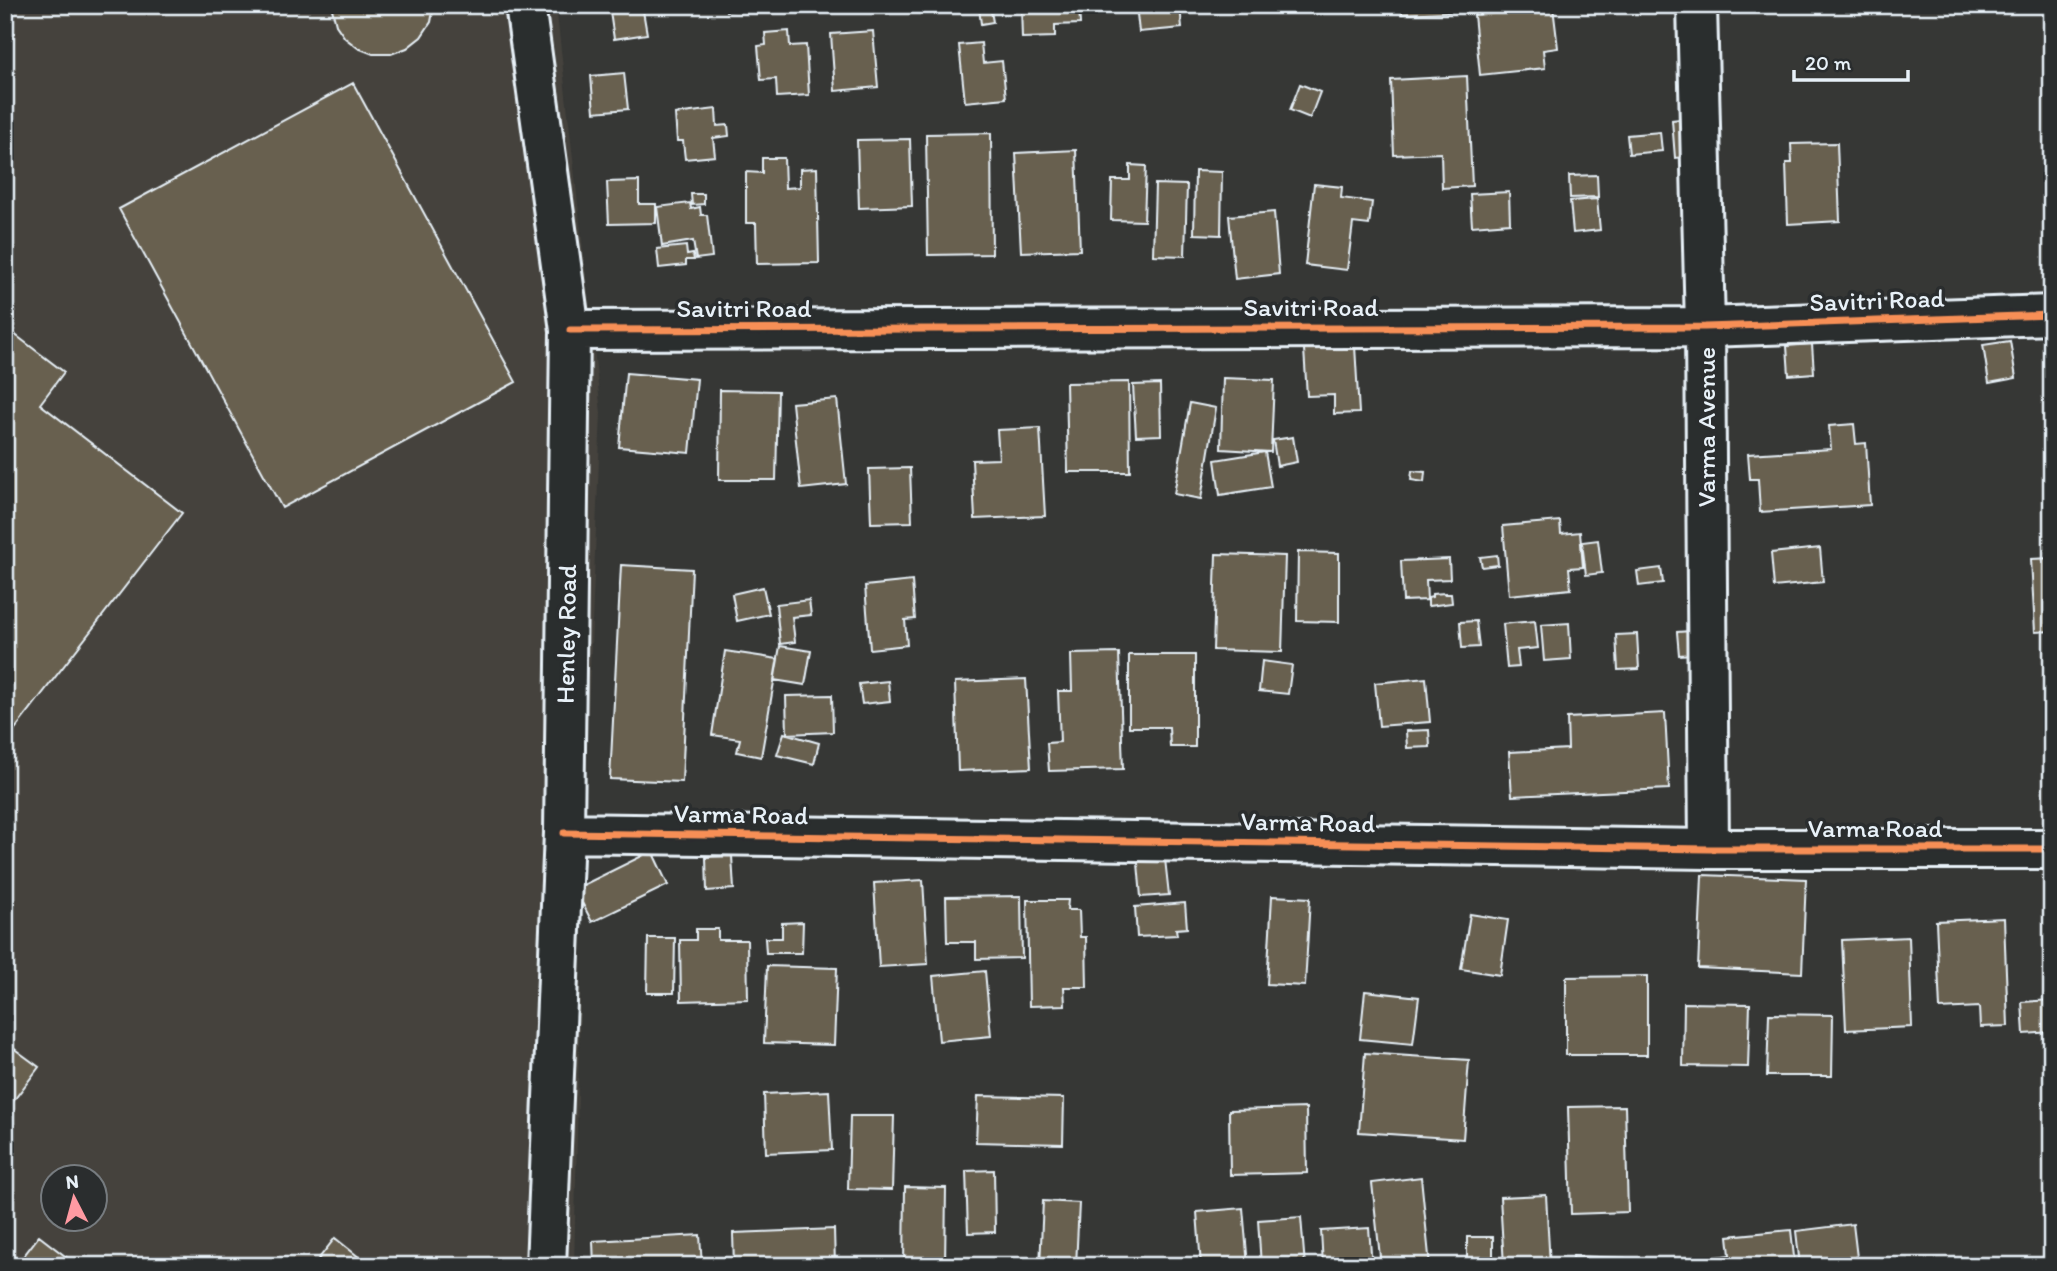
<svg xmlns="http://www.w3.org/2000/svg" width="2057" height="1271" viewBox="0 0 2057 1271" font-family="Itim,sans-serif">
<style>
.built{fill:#45433d;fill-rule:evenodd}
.building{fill:#686050;stroke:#e8f1f8;stroke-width:2}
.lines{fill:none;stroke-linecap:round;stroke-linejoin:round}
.minor-casing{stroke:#e8f1f8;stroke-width:44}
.minor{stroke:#2a2d2e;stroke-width:38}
.cycleway-casing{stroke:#2a2d2e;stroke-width:11}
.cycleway{stroke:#f78f57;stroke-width:7}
.labels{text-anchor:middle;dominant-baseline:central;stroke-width:7;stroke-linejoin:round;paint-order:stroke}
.street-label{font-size:26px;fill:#e8f1f8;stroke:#2a2d2e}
</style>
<rect width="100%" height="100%" fill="#363735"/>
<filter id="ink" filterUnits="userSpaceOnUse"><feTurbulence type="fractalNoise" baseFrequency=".0143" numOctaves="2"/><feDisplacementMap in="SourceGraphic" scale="14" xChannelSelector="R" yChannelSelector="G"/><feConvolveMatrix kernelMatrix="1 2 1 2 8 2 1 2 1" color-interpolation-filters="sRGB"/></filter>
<g filter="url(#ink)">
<!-- built -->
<path class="built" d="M5,5H556L601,413L585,785L574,1266H5ZM52,1176H94V1218H52Z"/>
<!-- building -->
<path class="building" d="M331,5H434V6L431,22L421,37L407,48L391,54H373L358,48L345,38L336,25Z
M609,5H642L647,34L614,39Z
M725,5H785L726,11Z
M934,5H990L993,22L981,24L979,8L935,13Z
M1021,5H1079L1080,24L1055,25V37L1022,38Z
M1136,5H1180L1182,28L1139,32Z
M1193,5H1278V8L1193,11Z
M1402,5H1469V11L1402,14Z
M2052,6V45H2050L2048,7Z
M1553,7L1558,48L1543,50L1545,68L1480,75L1474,15Z
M789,31L790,46L806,45L809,95L777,97L776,79L761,80L758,46L766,45L765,33Z
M873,31L878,87L835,91L831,34Z
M981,43L983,63L1002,61L1006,98L965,102L959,45Z
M624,73L628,109L594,112L591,76Z
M1467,76L1472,186L1442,188L1441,153L1394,155L1391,80Z
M353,83L516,382L282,508L119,209Z
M1300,84L1320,92L1310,118L1290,110Z
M716,109L717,126L728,125L729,136L713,138L715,156L685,159L683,141H677L675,114Z
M1689,118L1693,156L1675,158L1672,120Z
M1660,132L1662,151L1629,154L1627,135Z
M991,133L992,254L928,255L926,134Z
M910,139L912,206L859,208L857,140Z
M1837,143L1840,221L1788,224L1786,163H1792L1791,144Z
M1076,150L1080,250L1021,252L1016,153Z
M762,158H784L785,188L800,187V169L817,168L819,263L757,264L756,223H746V172L762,173Z
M1130,165L1146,166L1144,221L1111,220L1112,180H1130Z
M1195,171L1222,172L1221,235L1194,234Z
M1597,175L1598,197L1570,198L1569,176Z
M639,181V204H656V223L609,224L607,182Z
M1155,184L1187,185L1185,256L1153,255Z
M1314,184L1342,187L1341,198L1372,202L1369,225L1353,223L1347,270L1305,265Z
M1509,192L1510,223L1472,226L1470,194Z
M691,194H704V204L692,205Z
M1597,199L1600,230L1573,233L1570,201Z
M690,203L691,209L700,207L701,215H707L712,257L696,259L693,241L662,246L657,207Z
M1274,212L1279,274L1235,279L1229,216Z
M686,246L687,255L693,254L694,260H686V265L659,268L657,249Z
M5,327L64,372L40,404L182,513L5,742Z
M2010,341L2016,378L1989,383L1983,345Z
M1812,344L1814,373L1789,375L1787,346Z
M1355,346L1359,413L1334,414V395L1307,396L1304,349Z
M626,373L697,379L690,453L619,447Z
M1223,378L1274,380L1271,452L1221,449Z
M1129,382L1130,472H1068L1066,383Z
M1160,384L1161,435L1136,436L1133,385Z
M720,390L778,391L776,480H719Z
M837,399L846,484L801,489L792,403Z
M1190,403L1216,408L1201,499L1174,494Z
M1854,424L1856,444L1866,443L1870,505L1760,512L1758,479H1750L1748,454L1831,449L1829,426Z
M1040,428L1045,516L975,519L972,460L999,459L997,430Z
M1293,437L1297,462L1277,466L1273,440Z
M1265,452L1271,487L1220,495L1215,460Z
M910,468L912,522L871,523L869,469Z
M1412,471L1425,472L1424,482L1411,480Z
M1560,521L1561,534L1580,532L1583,567L1569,568L1571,589L1509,595L1503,526Z
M1598,540L1602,573L1586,575L1582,542Z
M1820,548L1823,582L1774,587L1771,553Z
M1298,552L1339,553V622L1297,621Z
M1216,554L1285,556L1282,652L1213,650Z
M1497,555L1498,565L1482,567L1480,557Z
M2052,558V631L2035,632L2031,559Z
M1449,559L1450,579L1426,580L1427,600L1403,601L1401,561Z
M621,565L692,569L682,782L610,779Z
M1661,568L1663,583L1639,586L1637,571Z
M912,581L915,619L905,620L907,645L870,649L865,586Z
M763,587L769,614L737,621L732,594Z
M1445,593V594H1451L1452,603L1428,606V598L1432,597V594Z
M809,600L811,615L792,617L795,642L780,644L776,604Z
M1476,621L1479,647L1462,648L1460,622Z
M1535,621L1538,648L1517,650L1519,667L1507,668L1503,624Z
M1569,623L1571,659L1544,661L1541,625Z
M1691,631L1692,654L1679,655L1677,632Z
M1637,634L1639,669L1618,670L1616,635Z
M780,646L811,651L805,685L774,680Z
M725,651L778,659L761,757L737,752L740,739L712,735Z
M1119,653L1123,769L1049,771L1047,743L1060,742L1058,691H1072L1071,654Z
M1129,655H1195V747H1170L1169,727H1129Z
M1262,661L1292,665L1288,694L1259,691Z
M1426,678L1430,722L1379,726L1375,683Z
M1026,679L1031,768L958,771L955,682Z
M888,681L890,701L862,704L859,684Z
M832,695L833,732L787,734L786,696Z
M1665,713L1669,789L1512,796L1509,752L1568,749L1567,718Z
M1429,730L1430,747L1407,748L1406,731Z
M784,733L819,743L814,764L777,755Z
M1164,850L1169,895L1141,897L1137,852Z
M652,851L668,885L592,922L575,889Z
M732,856L734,889L707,891L706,857Z
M1702,875L1806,879L1802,973L1698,968Z
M923,880L928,964L879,967L874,883Z
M1021,896L1022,958L976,959V942H947L946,897Z
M1272,896L1310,898L1305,986L1267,984Z
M1027,900H1068L1067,910H1079L1080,937H1086L1087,987H1064L1065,1005L1029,1006Z
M1185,903L1187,928L1176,929L1177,935L1137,937L1135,907Z
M1470,914L1508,920L1500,975L1461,969Z
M2004,918L2008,1026L1980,1027L1979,1007L1940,1009L1936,921Z
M803,922L802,953H766L765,938H782V923Z
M696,929H718V940H747L748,999L681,1001L680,940H696Z
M1909,937L1912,1027L1846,1030L1842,940Z
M648,938H675L674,993H647Z
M767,966L837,968L834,1045L764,1043Z
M985,971L991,1036L939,1041L933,976Z
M1647,976V1055H1566V977Z
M1365,991L1419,997L1413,1044L1360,1039Z
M2052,1000V1032L2024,1034L2022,1002Z
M1684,1003L1750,1004L1748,1067L1683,1066Z
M1769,1014L1833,1015L1832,1076H1767Z
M5,1042L39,1067L5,1112Z
M1365,1053L1469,1060L1463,1139L1359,1132Z
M829,1091L832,1150L766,1153L764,1094Z
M978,1096L1064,1098L1063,1144L976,1142Z
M1625,1106L1628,1212L1571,1214L1568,1107Z
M1306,1108L1307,1173L1230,1175L1229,1110Z
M850,1116H894L892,1190L848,1189Z
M994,1170L995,1232L968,1233L966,1171Z
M1421,1177L1430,1266H1381L1372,1183Z
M905,1187L946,1188L945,1266H904Z
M1546,1195L1550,1266H1504L1500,1197Z
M1043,1201L1079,1203L1076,1266H1040Z
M1243,1208L1248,1266H1201L1197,1212Z
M1301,1217L1305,1266H1261L1258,1220Z
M1853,1224L1858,1266H1800L1796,1231Z
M1369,1228L1372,1266H1323L1321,1231Z
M834,1229L835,1266H734L733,1233Z
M1791,1230L1795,1266H1715L1714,1257L1730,1255L1728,1236Z
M700,1235L702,1266H594L593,1241Z
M39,1236L78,1266H16Z
M1467,1237H1493V1266H1467Z
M335,1238L370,1266H313Z
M1573,1256L1625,1258L1624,1266H1573Z"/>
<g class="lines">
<defs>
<path id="minor" d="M525,5L570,330L564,833L546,1266
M1697,5L1705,327L1709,849
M570,330L1705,327L2052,315
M564,833L1709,849H2052"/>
</defs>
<!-- minor casing -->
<use href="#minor" class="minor-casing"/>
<!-- minor -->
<use href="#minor" class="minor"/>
<defs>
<path id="cycleway" d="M570,330L1705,327L2052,315
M564,833L1709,849H2052"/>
</defs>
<!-- cycleway casing -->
<use href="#cycleway" class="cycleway-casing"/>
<!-- cycleway -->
<use href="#cycleway" class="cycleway"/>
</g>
</g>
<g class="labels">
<!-- street labels -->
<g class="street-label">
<text transform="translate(1877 300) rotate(-2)">Savitri Road</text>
<text x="1311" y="307">Savitri Road</text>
<text x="744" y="308">Savitri Road</text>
<text transform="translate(1706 427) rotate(-90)">Varma Avenue</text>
<text transform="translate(566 634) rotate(-89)">Henley Road</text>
<text transform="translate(741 814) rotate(1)">Varma Road</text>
<text transform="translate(1308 822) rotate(1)">Varma Road</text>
<text x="1875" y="828">Varma Road</text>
</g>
</g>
<!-- margin -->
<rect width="2057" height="1271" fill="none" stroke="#2a2d2e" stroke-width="28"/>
<rect x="14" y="14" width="2029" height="1243" fill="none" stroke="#e8f1f8" stroke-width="2.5" filter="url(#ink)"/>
<!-- north arrow -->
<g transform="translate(74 1198) rotate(354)"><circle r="33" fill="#2a2d2e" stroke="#767b7f" stroke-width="2"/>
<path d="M0-5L12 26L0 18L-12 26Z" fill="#ff9aa2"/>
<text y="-10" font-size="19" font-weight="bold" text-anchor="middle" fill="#e8f1f8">N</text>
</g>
<!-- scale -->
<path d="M1794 70v10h114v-10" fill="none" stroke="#e8f1f8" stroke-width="3.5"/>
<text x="1805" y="70" font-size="21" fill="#e8f1f8" stroke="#2a2d2e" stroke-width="5" paint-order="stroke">20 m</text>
</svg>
